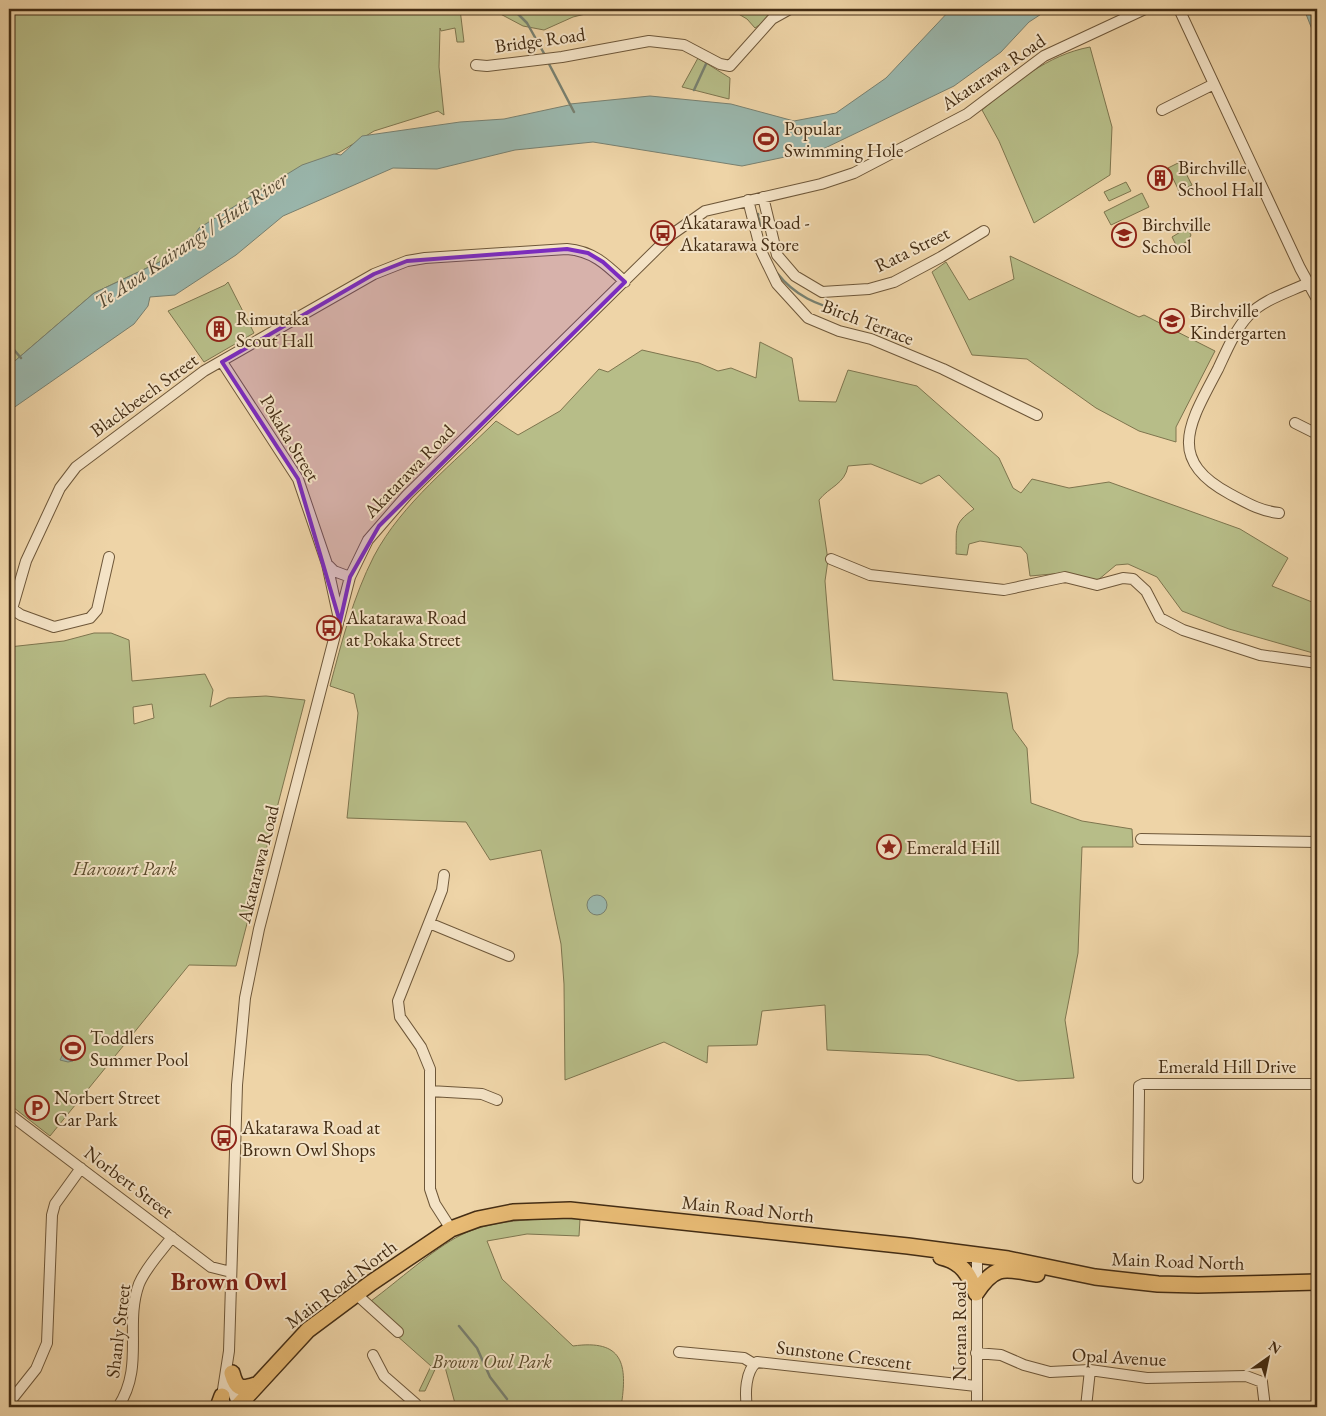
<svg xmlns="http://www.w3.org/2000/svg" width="1326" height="1416" viewBox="0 0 1326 1416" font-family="'EB Garamond',serif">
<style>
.green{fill:#b7bd88;stroke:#7e754e;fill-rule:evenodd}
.water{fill:#9ab7ad;stroke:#788070}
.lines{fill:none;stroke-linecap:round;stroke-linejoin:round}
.stream{stroke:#788070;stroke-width:2.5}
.minor-casing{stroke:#6e5739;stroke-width:12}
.highway-casing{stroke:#442d14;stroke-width:18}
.minor{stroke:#f4e3c6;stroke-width:10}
.highway{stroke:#e7ba74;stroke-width:15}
.marked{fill:#7b2cbf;fill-opacity:0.2;stroke:#7b2cbf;stroke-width:4;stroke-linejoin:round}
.labels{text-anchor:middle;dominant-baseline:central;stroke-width:4;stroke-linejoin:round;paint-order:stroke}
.street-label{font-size:19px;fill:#442d14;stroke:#f4e3c6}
.poi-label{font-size:19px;fill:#442d14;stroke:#f4e3c6;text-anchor:start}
.park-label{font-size:19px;font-style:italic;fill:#5b4a2b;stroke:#f4e3c6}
.water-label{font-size:20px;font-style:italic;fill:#554933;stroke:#f4e3c6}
.district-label{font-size:24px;font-weight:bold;fill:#7a1f14;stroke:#f4e3c6}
</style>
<rect width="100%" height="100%" fill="#eed4a7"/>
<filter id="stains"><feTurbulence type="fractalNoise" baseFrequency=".004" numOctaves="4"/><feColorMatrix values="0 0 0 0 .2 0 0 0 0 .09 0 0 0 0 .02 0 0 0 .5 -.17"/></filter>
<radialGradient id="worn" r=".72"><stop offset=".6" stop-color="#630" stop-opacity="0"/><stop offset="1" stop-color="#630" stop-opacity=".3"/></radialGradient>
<!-- green -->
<path class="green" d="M9,9H460L464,42H457L455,28L441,31L440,28L439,67L444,115L438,111L374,131L340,152L269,184L197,232L185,250L94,293L9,366Z
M491,9H606L573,17L544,30L523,26Z
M730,9H782L755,28L747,19Z
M1090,47L1112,127L1110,175L1034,223L999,141L982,110C1015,83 1047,55 1090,47Z
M698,58L730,78L729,99L682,87Z
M1180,162L1192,185L1179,191L1168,168Z
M1126,182L1131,191L1109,201L1104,192Z
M1142,193L1149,207L1111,225L1104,212Z
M1187,228L1191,235L1188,241L1177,247L1172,237Z
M1010,256L1139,317L1144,315L1215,351L1176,427V442L1139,431L1096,408L1027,359L972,355L932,272L946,262L969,300L1014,279Z
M228,282L254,333L204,362L168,311L225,285Z
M760,342L792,358L799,401L836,402L848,370L917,386L999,458L1013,488L1021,493L1032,479L1069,488L1109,482L1240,529L1288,558L1272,586L1317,604V652L1313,653L1229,629L1182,611L1157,577L1128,564L1116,565L1098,580L1063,573L1030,576L1027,554L1021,547L980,541L969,544L967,555L956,554C957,530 952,524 974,509L939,475L921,484L871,464L848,466C845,484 829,487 819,500L828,560L825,581L833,680L1007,693L1013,729L1027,748L1031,803L1082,821L1132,829L1133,847H1082L1078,953L1065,1020L1074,1078L1018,1081L928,1055L827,1050L825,1005L762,1011L757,1045L708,1046L707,1063L664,1042L565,1080L564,984L561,944L541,850L490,860L466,822L347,818L358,713L354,694L330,686C342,641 353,597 374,556C402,503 454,463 496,421L518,435L560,411L599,369L608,372L642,350L699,363L718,371L731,368L756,378Z
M94,633H111L129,640L132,681L205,674L213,690L210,707L228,698L266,696L305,700L236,966L189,965L50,1136L9,1104V647L64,641ZM152,704L154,718L134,724L133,707Z
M555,1218L580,1219L579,1236L527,1234L487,1241L502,1279L573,1346C623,1339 628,1364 621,1407H456L445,1367L438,1363L425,1391H419L431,1366L396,1335L371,1301C397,1282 433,1249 461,1235C489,1221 525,1220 555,1218Z"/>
<!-- water -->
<path class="water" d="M951,9H1049L1029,22L1001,52L954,86L823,149L742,166L593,142L515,150L437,169L393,168L283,216L236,255L175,295L150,297L148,306L134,324L9,411V366L94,293L185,250L199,228L302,165L334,154L341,155L362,136L460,122L504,119L569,105L572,108L570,104L650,96L731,104L794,121L836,113L886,78Z
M1304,9H1317V42Z
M587 905a10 10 0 1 1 20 0a10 10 0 1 1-20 0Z
M70,1035L80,1043V1054L73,1061L68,1062L60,1060L66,1048L67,1036Z"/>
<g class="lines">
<!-- stream -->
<path class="stream" d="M513,9L527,23L546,57
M548,62L574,112
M694,90L706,64
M758,214L761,231
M777,273C795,296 817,305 845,312
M9,344L21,358
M459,1326L477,1348L490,1377L507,1399"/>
<defs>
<path id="minor" d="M1179,9L1300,268L1317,299
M476,65L487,66L562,57L649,41L684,45L720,64L730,66L772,19L790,9
M1162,110L1214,84
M763,197L777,255L795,276L822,292L869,289L894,282L941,257L984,231
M748,200L761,251L777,284L808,318L839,331L871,339L943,369L1037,415
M222,362L298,479L327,564L339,619
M1295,423L1317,434
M1279,513C1260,511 1247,503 1230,494C1164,459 1191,421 1218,369C1226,352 1235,330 1248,316C1262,300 1289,292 1308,283
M109,557L97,610L90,618L54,627L21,615L12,609L26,561L60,488L76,467L204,371L374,274L407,261L425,258L567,249C593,251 607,265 625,282
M831,559L870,575L1004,590L1065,577L1097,585L1123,578L1133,579L1146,591L1160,618L1183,630L1260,655L1317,663
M327,564L334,571L350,577
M1141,839L1317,842
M444,875L442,890L398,1001L400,1017L421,1047L430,1069V1189L435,1204L451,1229
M429,923L509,956
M430,1091L482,1094L497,1100
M9,1114L211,1267L231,1272
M1138,1178L1139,1093V1086L1143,1084H1317
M356,1294L398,1332
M679,1352L744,1358L754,1364
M976,1353L1001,1355L1024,1365L1050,1372L1090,1370L1147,1378L1246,1376L1262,1382L1265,1407
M373,1355L384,1376L416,1404L415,1407
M232,1378C231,1388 233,1396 239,1405
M9,1403L36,1369L47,1343L52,1215L55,1204L81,1168
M118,1407C145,1366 124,1325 139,1284C146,1267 161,1252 172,1237
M226,1407L222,1396L229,1351L237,1085L245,998L259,929L350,577L368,540L407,495L671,235L705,211L821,184L854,173L967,114L1044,56L1145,9
M747,1407C745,1394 745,1371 757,1362L976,1386
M977,1407V1256
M1086,1407L1090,1370"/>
<path id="highway" d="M941,1257C962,1262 969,1274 976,1293
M976,1293C996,1263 1005,1269 1037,1274
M232,1373C236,1388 240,1390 255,1385
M218,1407L222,1396
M237,1407L308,1330L371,1283L451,1229L478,1219L513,1212L570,1210L908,1246L1008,1259L1095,1277L1158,1284L1198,1285L1317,1282"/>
</defs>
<!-- minor casing -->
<use href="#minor" class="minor-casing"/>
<!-- highway casing -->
<use href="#highway" class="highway-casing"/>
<!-- minor -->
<use href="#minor" class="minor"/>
<!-- highway -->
<use href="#highway" class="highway"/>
</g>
<!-- marked area -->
<path class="marked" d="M567,249L588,253L603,262L625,282L379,526L350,577L340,622L298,479L222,362L374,274L407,261Z"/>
<!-- icons -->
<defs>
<symbol id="stadium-ring" viewBox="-11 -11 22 22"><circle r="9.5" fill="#f4e3c6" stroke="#8f2418" stroke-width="1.5"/><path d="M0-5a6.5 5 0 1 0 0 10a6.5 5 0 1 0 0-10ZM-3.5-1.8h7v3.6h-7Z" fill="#8f2418"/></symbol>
<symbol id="building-ring" viewBox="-11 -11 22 22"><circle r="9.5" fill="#f4e3c6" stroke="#8f2418" stroke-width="1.5"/><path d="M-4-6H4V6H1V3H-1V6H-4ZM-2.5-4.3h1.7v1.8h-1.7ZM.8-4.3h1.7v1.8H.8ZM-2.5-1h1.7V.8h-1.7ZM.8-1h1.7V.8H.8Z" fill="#8f2418"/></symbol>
<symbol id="bus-ring" viewBox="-11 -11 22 22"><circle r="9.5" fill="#f4e3c6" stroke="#8f2418" stroke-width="1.5"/><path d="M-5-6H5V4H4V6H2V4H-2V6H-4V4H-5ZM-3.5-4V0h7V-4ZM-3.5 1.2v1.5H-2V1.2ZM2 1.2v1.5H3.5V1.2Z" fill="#8f2418"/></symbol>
<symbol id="school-ring" viewBox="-11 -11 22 22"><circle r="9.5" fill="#f4e3c6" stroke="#8f2418" stroke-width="1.5"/><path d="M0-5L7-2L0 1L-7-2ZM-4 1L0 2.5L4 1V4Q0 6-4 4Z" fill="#8f2418"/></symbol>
<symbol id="sight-ring" viewBox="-11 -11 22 22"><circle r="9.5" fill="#f4e3c6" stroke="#8f2418" stroke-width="1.5"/><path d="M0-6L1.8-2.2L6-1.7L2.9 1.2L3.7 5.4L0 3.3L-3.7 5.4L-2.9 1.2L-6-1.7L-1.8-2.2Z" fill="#8f2418"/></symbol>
<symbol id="parking-ring" viewBox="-11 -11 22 22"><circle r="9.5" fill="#f4e3c6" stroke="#8f2418" stroke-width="1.5"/><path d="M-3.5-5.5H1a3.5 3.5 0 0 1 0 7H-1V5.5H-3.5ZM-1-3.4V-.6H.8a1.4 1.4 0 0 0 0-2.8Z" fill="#8f2418"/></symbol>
</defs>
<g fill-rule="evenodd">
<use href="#stadium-ring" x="752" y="125" width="28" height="28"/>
<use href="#building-ring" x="1146" y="164" width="28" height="28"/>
<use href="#bus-ring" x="649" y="219" width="28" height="28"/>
<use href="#school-ring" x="1110" y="221" width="28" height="28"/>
<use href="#school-ring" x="1158" y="307" width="28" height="28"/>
<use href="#building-ring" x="205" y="315" width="28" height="28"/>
<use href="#bus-ring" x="315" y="614" width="28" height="28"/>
<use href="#sight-ring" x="875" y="833" width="28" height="28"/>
<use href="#stadium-ring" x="59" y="1034" width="28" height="28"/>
<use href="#parking-ring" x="23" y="1094" width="28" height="28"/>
<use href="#bus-ring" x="210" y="1124" width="28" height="28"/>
</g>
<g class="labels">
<!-- street labels -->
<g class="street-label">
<text transform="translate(540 40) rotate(-8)">Bridge Road</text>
<text transform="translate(993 72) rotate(-34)">Akatarawa Road</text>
<text transform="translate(912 249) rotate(-26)">Rata Street</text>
<text transform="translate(868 322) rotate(21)">Birch Terrace</text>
<text transform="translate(144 395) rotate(-36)">Blackbeech Street</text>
<text transform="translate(290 438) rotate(59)">Pokaka Street</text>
<text transform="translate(409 471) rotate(-46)">Akatarawa Road</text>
<text transform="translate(258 864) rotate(-76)">Akatarawa Road</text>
<text x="1227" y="1066">Emerald Hill Drive</text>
<text transform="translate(129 1182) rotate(37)">Norbert Street</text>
<text transform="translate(748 1209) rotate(6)">Main Road North</text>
<text transform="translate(1178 1261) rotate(2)">Main Road North</text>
<text transform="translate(341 1284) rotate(-37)">Main Road North</text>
<text transform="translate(118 1331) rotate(-83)">Shanly Street</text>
<text transform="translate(959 1331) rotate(-90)">Norana Road</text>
<text transform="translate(844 1355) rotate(7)">Sunstone Crescent</text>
<text transform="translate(1119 1357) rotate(3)">Opal Avenue</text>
</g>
<!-- poi labels -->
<g class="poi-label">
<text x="784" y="128">Popular<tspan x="784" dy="22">Swimming Hole</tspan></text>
<text x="1178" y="167">Birchville<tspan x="1178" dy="22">School Hall</tspan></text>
<text x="680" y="222">Akatarawa Road -<tspan x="680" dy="22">Akatarawa Store</tspan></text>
<text x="1142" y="224">Birchville<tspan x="1142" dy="22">School</tspan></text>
<text x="1190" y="310">Birchville<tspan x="1190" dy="22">Kindergarten</tspan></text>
<text x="236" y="318">Rimutaka<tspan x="236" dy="22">Scout Hall</tspan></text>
<text x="346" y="617">Akatarawa Road<tspan x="346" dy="22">at Pokaka Street</tspan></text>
<text x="906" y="847">Emerald Hill</text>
<text x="90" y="1037">Toddlers<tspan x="90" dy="22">Summer Pool</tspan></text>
<text x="54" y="1097">Norbert Street<tspan x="54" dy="22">Car Park</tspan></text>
<text x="242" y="1127">Akatarawa Road at<tspan x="242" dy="22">Brown Owl Shops</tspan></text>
</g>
<!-- park labels -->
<g class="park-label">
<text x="125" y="868">Harcourt Park</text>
<text x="492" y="1361">Brown Owl Park</text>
</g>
<!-- water labels -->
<g class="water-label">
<text transform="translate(191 240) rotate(-34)">Te Awa Kairangi / Hutt River</text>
</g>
<!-- district labels -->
<g class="district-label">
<text x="229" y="1281">Brown Owl</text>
</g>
</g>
<!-- margin -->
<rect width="1326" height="1416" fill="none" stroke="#eed4a7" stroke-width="30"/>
<rect x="10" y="10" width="1306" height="1396" fill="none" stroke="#442d14" stroke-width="2.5"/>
<rect x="15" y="15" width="1296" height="1386" fill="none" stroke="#442d14"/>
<!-- north arrow -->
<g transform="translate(1268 1358) rotate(33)" stroke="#f4e3c6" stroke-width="4" paint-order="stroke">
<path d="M0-4L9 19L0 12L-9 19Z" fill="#442d14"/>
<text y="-8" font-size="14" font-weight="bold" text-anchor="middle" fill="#442d14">N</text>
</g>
<rect width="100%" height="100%" filter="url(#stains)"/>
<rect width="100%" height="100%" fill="url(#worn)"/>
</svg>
